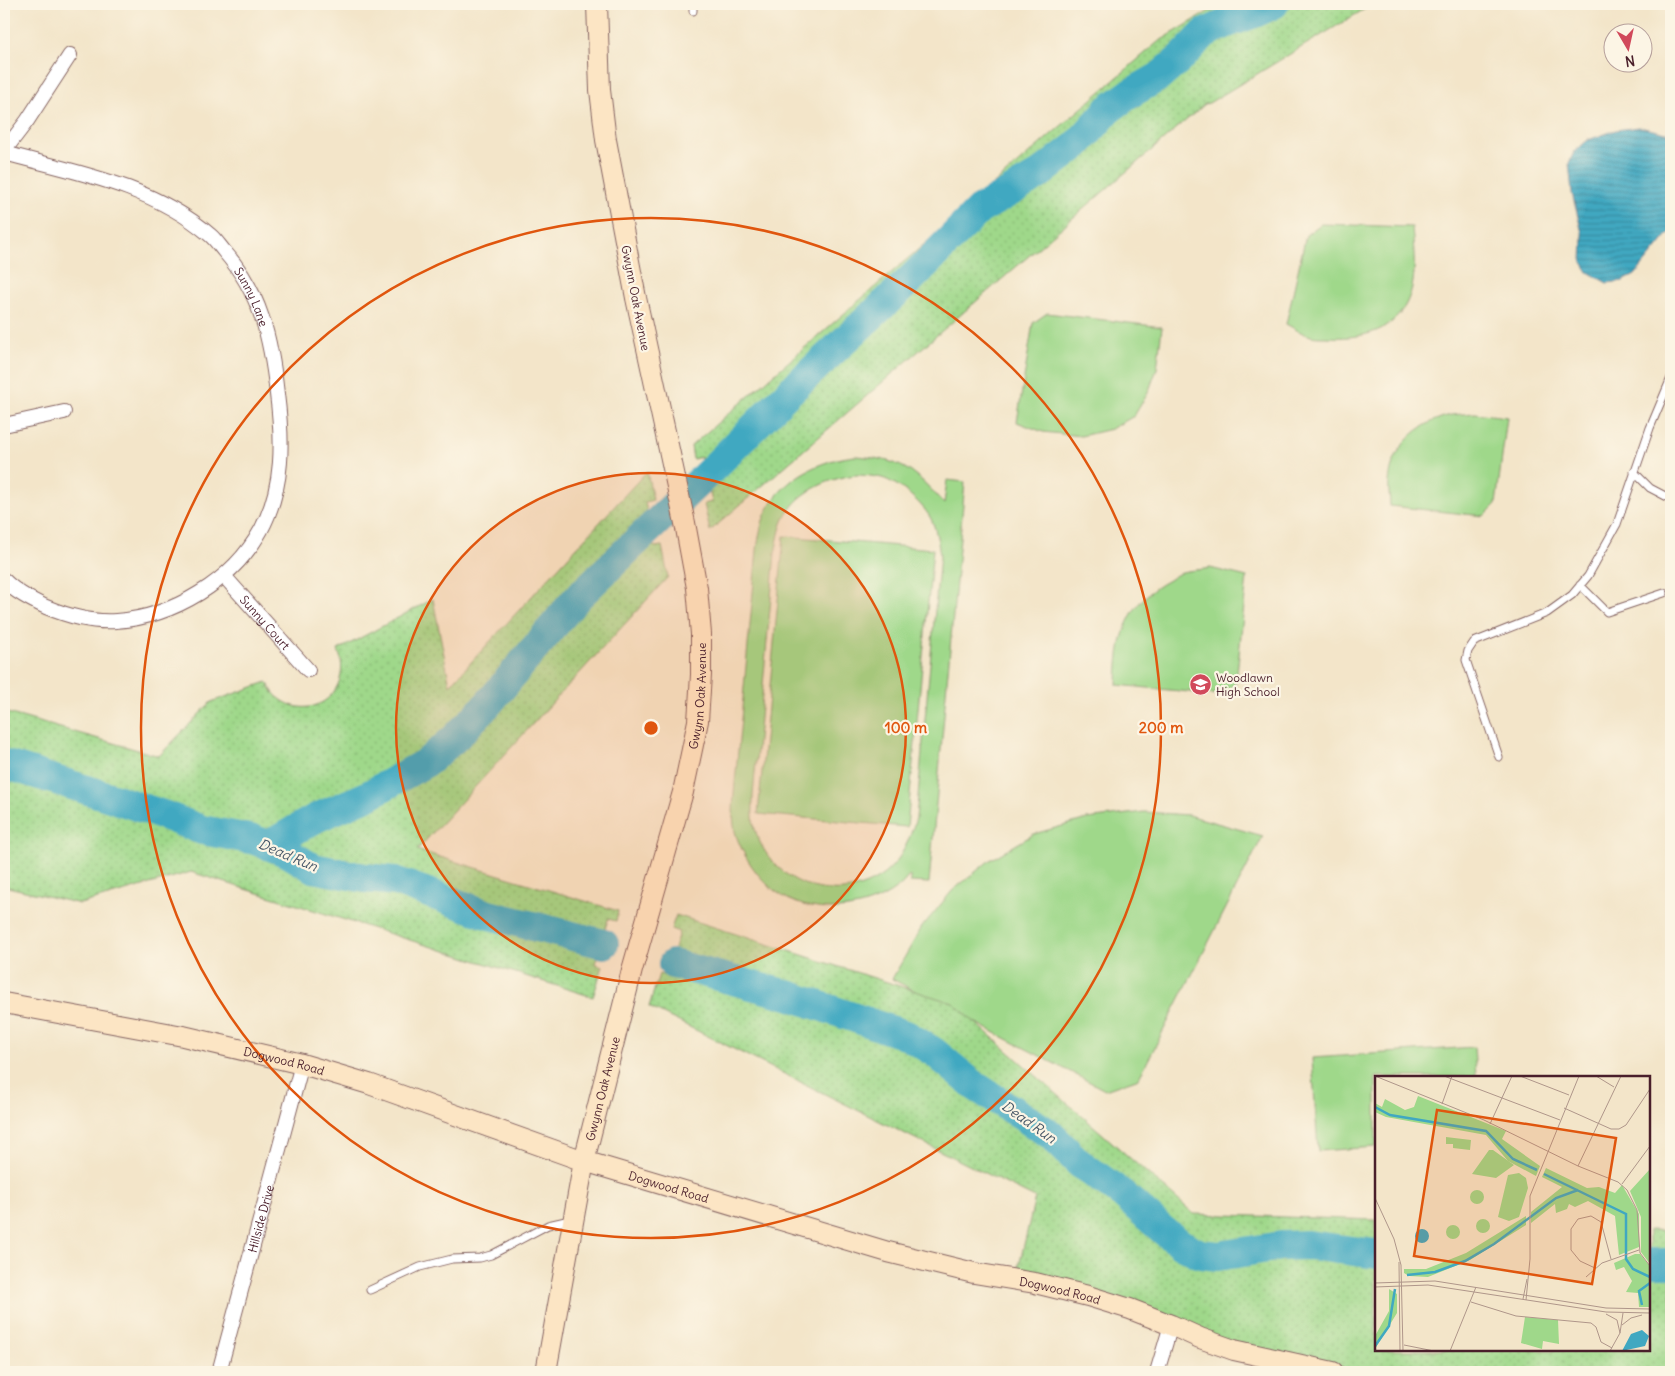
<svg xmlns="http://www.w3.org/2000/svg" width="1675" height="1376" viewBox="0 0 1675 1376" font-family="Delius,sans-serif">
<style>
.green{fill:#9fd88a;stroke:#747c5a;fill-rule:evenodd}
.park{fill:url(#park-dots);stroke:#747c5a}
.water{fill:url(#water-rules);stroke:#456476}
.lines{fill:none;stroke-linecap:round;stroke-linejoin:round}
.river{stroke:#40a8c1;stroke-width:30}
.lane-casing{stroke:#856462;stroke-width:9}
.street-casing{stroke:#856462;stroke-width:16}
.secondary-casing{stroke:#856462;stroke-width:22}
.lane{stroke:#fff;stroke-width:7}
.street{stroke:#fff;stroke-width:14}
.secondary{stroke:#fce5c4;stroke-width:20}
.ring{fill:none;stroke:#e0560e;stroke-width:2.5}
.labels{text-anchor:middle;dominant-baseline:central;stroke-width:4.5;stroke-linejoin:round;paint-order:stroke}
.street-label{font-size:12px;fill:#4a1f2b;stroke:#fcf5e5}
.poi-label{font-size:12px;fill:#4a1f2b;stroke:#fcf5e5;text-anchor:start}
.water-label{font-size:14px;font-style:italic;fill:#465667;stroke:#fcf5e5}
.inset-river{fill:none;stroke:#40a8c1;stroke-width:2.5}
.inset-road{fill:none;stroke:#af968a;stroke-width:1}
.view{fill:#e0560e;fill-opacity:0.15;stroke:#e0560e;stroke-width:2.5}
.inset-edge{fill:none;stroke:#4a1f2b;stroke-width:2.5}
.centre{fill:#e0560e;stroke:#fcf5e5;stroke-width:2.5}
.ring-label{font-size:15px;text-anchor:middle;font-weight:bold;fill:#e0560e;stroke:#fcf5e5;stroke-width:4.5;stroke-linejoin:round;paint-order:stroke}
</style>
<defs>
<pattern id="park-dots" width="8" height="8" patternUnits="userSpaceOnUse" patternTransform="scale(1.25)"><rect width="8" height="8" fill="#9fd88a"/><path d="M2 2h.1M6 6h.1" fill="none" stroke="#8ab977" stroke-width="1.8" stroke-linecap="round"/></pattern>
<pattern id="water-rules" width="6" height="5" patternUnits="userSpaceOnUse" patternTransform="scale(1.25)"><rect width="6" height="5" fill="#40a8c1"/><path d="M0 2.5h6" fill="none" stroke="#38889d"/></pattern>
</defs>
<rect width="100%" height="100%" fill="#fcf5e5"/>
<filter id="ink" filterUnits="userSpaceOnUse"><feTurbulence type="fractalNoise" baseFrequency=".02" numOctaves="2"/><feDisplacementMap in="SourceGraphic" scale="10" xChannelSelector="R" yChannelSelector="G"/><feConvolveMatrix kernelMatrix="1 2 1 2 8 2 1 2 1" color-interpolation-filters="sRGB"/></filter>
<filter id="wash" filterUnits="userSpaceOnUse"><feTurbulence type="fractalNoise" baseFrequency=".0096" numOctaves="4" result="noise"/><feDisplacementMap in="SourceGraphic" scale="20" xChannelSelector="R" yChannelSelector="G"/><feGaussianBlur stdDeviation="1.12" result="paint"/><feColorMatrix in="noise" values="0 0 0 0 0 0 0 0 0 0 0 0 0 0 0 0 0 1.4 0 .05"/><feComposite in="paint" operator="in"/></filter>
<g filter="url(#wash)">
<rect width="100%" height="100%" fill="#f3e5c9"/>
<!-- green -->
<path class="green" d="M1321,224L1412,227C1414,252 1418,281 1406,304C1391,334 1357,339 1326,337C1321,337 1315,337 1311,336C1302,334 1294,328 1286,324L1306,235Z
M1047,313L1162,327L1157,369L1148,393L1134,416L1111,429L1081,436L1043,432L1017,422L1033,323Z
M1475,413L1507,417L1496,504L1484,516L1390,506C1390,498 1388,490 1389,482C1392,447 1417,423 1451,415C1459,414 1467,414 1475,413Z
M855,456C900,459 915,470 944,504L947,480L965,482L929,883L910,882V875C906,879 902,885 897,888C864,914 809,917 775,891C758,878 743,856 736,835C732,822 733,807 734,793L757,550C759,536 761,521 768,509C785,477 820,460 855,456ZM855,475C864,475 873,476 882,478C899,483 925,505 932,521C937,532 938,543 940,555L916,818C910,838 902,860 884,874C838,909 771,885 755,829C752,818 753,806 753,795L775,553C778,541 779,529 784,519C797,492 827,479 855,475Z
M784,536L933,549L907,827L758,814Z
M1210,568L1247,577L1236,683L1221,695L1117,685C1118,639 1125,603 1169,580C1173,577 1178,574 1182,572C1191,570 1201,570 1210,568Z
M1144,812L1188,815L1263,836L1139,1078L1105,1090L892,979L922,927L952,891L990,860L1034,834L1087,819Z
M1474,1047L1476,1077H1376V1147L1318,1151L1312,1058Z"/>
<!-- park -->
<path class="park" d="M1221,4H1373L1209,103L1205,104L710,531L704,504L712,502L702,457L693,459L691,446L1158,42Z
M647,471L653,500L645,502L654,547L662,546L668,577L417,850L618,911L616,921L608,919L595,964L603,966L593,997L191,872L80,904L4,886V712L159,756L211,702L267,682C271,688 273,694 279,698C313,725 354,689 338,650L433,599L450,685Z
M676,915L953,1003L1194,1214L1376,1220V1350H1649V1230L1671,1231V1372H1363L1224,1343L1016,1279L1035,1198L649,1007L659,974L666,976L679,932L671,929Z"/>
<!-- water -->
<path class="water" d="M1639,127L1671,134V231L1635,275L1623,281L1607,283L1588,272L1582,262L1583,237L1572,193L1569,163L1574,152L1588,140L1616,130Z"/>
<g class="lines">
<!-- river -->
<path class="river" d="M4,764L113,798L166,816L202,830L255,840L288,853L313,868L365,878L395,881L489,915L604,944
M269,845L316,818L367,796L427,762L454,739L488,704L577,598L707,474L789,392L910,280L979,210L1037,176L1077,145L1109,109L1131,93L1159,77L1183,56L1205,33L1225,24L1255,13L1274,4
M673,964L788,995L908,1036L934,1052L975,1086L1050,1134L1079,1163L1122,1194L1164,1231L1181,1244L1200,1254L1218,1256L1281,1246L1308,1245L1376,1254
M1649,1263H1671"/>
</g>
</g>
<g filter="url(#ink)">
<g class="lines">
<defs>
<path id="lane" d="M693,11V4
M1634,472L1650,488L1671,499
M1580,585L1607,612L1664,593
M1499,757L1466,660L1468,651L1474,642L1547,613L1572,595L1588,576L1617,524L1650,428L1671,378
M370,1290L420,1267L452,1259L480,1258L491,1255L548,1225L570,1220"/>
<g id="street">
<path d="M4,151L27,121L70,55"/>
<path id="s1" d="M4,153C75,172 152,185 210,235C215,239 219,245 224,251C261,293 271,340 277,394C283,441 284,487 261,530C233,581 173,617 116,621C92,623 68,616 46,607C31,600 15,592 4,580"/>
<path d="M4,425L64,412"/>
<path id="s2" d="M224,576L308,670"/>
<path id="s3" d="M219,1372L302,1064"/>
<path d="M1157,1372L1171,1325"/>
</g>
<g id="secondary">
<path id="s4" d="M4,1003L183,1036L302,1064L369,1084L584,1161L888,1252L974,1273L1035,1283L1088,1296L1130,1309L1171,1325L1200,1338L1234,1350L1333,1372"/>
<path id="s5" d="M546,1372L584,1161L632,970L683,792L698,721L701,675V634L697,588L685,523L636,298L606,140L600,90L597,4"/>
</g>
</defs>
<!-- lane casing -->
<use href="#lane" class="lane-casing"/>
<!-- street casing -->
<use href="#street" class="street-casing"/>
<!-- secondary casing -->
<use href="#secondary" class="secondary-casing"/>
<!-- lane -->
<use href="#lane" class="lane"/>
<!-- street -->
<use href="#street" class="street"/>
<!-- secondary -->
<use href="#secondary" class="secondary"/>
</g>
</g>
<!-- distance rings -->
<circle cx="651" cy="728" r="255" fill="#e0560e" fill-opacity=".12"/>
<g class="ring">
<circle cx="651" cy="728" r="255"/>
<circle cx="651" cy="728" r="510"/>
</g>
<!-- icons -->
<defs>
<symbol id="school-disc" viewBox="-11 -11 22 22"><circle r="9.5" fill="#d1495b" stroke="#fcf5e5"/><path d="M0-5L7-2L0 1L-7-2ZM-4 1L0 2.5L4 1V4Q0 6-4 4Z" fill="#fff"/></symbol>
</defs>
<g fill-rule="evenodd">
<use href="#school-disc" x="1188" y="672" width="25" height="25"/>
</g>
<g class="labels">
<!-- street labels -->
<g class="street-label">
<text stroke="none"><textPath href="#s1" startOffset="299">Sunny Lane</textPath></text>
<text transform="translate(636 298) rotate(79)">Gwynn Oak Avenue</text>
<text stroke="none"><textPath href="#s2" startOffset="62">Sunny Court</textPath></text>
<text stroke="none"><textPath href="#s5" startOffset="694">Gwynn Oak Avenue</textPath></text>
<text stroke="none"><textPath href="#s4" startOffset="286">Dogwood Road</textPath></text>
<text stroke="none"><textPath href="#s5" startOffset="289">Gwynn Oak Avenue</textPath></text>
<text stroke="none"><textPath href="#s4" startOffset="691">Dogwood Road</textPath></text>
<text stroke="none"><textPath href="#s3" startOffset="159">Hillside Drive</textPath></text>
<text stroke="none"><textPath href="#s4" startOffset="1096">Dogwood Road</textPath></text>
</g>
<!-- poi labels -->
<g class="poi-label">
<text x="1216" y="677">Woodlawn<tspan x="1216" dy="14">High School</tspan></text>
</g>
<!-- water labels -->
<g class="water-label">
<text transform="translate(288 855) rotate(23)">Dead Run</text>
<text transform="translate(1029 1122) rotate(35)">Dead Run</text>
</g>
</g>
<!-- overview -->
<g transform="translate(1375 1076)">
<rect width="275" height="275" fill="#f3e5c9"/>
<path d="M71,61L96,64L95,74L78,72V68H71ZM114,74H118L139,89L121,102L97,98ZM144,97L151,102L153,112L144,141L134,145L123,141L133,99ZM95 121a7 7 0 1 1 14 0a7 7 0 1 1-14 0ZM101 150a7 7 0 1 1 14 0a7 7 0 1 1-14 0ZM71 156a7 7 0 1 1 14 0a7 7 0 1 1-14 0Z" fill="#9fd88a"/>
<path d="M275,93V188L266,176V141L255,115Z" fill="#9fd88a"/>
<path d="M43,20L131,55L127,63L165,90L161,100L133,85L111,59L11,41L0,36V27L7,31L10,23L30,34L39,31ZM171,92L212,112L224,111L240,117L247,109L264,138V171L244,179L240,140L213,125L200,131L194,128L192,133L181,137L180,128L156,147V136L187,111L167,101ZM151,140V149L95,184L53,201L34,200L29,197V193H51L91,177ZM260,178H265L275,190V231H264L263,217L251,216L257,205L249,191L241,194L239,187ZM14,213L22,218V237L0,273V260L14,235ZM150,241L183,244L184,268L168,265L167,273L146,267Z" fill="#9fd88a"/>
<path d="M40 160a7 7 0 1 1 14 0a7 7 0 1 1-14 0ZM267,254L274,260L270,270L247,275L256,258Z" fill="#40a8c1"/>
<path class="inset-river" d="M0,31L15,39L111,55L138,83L162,94M169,98L251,138V183L258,193L275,201M32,199L60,196L90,185L119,168L181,122L203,114M267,229L264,215L275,207M0,270L14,250L20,213"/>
<path class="inset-road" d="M0,0L109,44L203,90L243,106L252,114L262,134L265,177L275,190M69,0L185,44M145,0L194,19M221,0L239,11M67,28L77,0M189,32L236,53H244L251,49L275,13M115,48L137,0M203,90L246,0M247,108L275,70M0,122L19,163L26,189L28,275M24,186L25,275M220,192L205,185L196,174V153L203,143L216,140L226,146L236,183M211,201L227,187L264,174M0,207L60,205L231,232L275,233M0,211L53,209L231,236L275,237M148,223L152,203M151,224L155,183V120L204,0M96,226L141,240L216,247L221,251L226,266L237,272M231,238L242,244L245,257M247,249L256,242L267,239M29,269L59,275M75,275L101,211M235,275L245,257L248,237"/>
<path class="view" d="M62,34L241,62L217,208L39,180Z"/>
<rect width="275" height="275" class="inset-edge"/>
</g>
<circle cx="651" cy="728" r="8" class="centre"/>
<g class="ring-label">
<text x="906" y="733">100 m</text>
<text x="1161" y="733">200 m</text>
</g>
<!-- margin -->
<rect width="1675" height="1376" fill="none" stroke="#fcf5e5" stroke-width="20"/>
<!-- north arrow -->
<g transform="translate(1628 48) rotate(171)"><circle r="24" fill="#fcf5e5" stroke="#b59f9b"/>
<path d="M0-4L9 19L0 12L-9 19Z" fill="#d1495b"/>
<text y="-8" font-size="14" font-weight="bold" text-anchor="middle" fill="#4a1f2b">N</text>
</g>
</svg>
